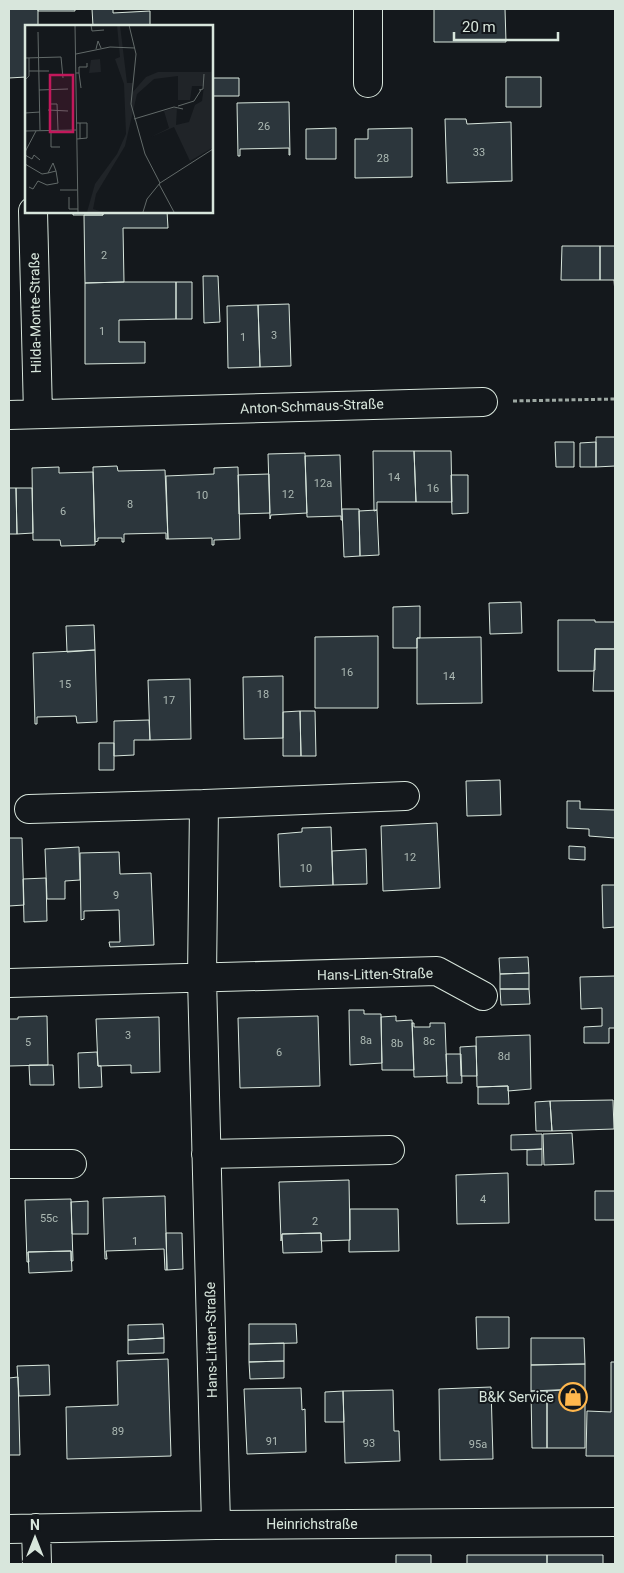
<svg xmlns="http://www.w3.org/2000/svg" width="624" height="1573" viewBox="0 0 624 1573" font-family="Roboto,sans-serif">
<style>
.building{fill:#2c363c;stroke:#d8e6dc}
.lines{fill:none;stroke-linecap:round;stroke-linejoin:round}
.minor-casing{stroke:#d8e6dc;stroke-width:30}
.path{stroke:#9da8a2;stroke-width:3;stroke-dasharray:4 2.5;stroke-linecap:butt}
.minor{stroke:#14181c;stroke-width:28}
.labels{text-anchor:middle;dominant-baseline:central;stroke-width:4;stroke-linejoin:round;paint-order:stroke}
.number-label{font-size:11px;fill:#adbab4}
.street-label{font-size:14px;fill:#d8e6dc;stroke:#14181c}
.poi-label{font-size:14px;fill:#d8e6dc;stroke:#14181c;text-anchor:end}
.inset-road{fill:none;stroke:#626a69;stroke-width:1}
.view{fill:#c2185b;fill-opacity:0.15;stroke:#c2185b;stroke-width:2.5}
.inset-edge{fill:none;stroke:#d8e6dc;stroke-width:2.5}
</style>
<rect width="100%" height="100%" fill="#14181c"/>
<!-- building -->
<path class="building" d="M9,9H38V26H26V77L9,78Z
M38,9H75V11H38Z
M92,9H113V13L150,11V26H93Z
M434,9H505L506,42H434Z
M506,77H541V107H506Z
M211,78H239V96H211Z
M289,102L290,155H289V148L240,149V156H238L237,103Z
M445,119H466L467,124L511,122L512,181L447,183Z
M336,128V159H306V129Z
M412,128V177L355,178V139H368V129Z
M73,211H103V215H73Z
M103,211H167L168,228H123L124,282L85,283L84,215H103Z
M562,246H600V280H561Z
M600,246H615V293L614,280H600Z
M203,276H218L220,322L204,323Z
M124,282H176V319L119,320V342H145V363L85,364V283Z
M176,282H192V319H176Z
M289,304L291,366L260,367L258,305Z
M258,305L260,367L228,368L227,306Z
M596,437H615V466L596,467Z
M555,442H574V467H556Z
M596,442V467H580V443Z
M373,451H414L416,502H377V510L374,511Z
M414,451H451L452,502H416Z
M305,453L307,513L271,515L270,519L268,454Z
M340,455L342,520H341V516L307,517L305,456Z
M117,466L118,471L165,470L168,539H166V533L124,534V542H122V538H98V541L95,542L93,467Z
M59,467V473L93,472L95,545L61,546L60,540H33L32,468Z
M238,467L240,539L214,540V545H212V538L168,539L166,476L214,474V468Z
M269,474L270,513L239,514L238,475Z
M451,475H468V513L452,514Z
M9,488H16L17,534H9Z
M16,488H32L33,533L17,534Z
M342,509H359L360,556L344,557Z
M377,510L379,555L360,556L359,511Z
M521,602L522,633L490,634L489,603Z
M420,606V638H417V648H393V607Z
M558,620H595V622H615V649H595V670L593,671H558Z
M94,625L95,650L67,652L66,626Z
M378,636V708H315V637Z
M481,637L482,703L417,704V638Z
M595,649H615V691H593Z
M95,650L97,722L77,723L76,716L37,717V724H35L33,653Z
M283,676V738L244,739L243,677Z
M190,679L191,739L150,740L148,680Z
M300,711H315L316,756H301Z
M300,711L301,756H283V712Z
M149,720L150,740H134V755L114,756V721Z
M99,743H114V770H99Z
M500,780L501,815L467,816L466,781Z
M567,801H580V809L615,810V838L589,836V829L567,828Z
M437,823L440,888L383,891L381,826Z
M331,827L333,885L280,887L278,834L302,832V828Z
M9,838H22L24,905L9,906Z
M569,846L585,847V860L569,859Z
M79,847L80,880L65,881V899H47L45,849Z
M366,849L367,884L333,885L332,851Z
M119,852L120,874L151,873L154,945L110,947L109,942H120L119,910L84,911V919L81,920L80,853Z
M46,878L47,921L24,922L23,879Z
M602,885H615V927L603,928Z
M528,957L529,973L500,974L499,958Z
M529,973V989H500V974Z
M615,976V1028H609V1043H584V1027L602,1026V1008L581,1009L580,977Z
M500,989H529L530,1004L501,1005Z
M349,1010H364V1014H381L382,1063L350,1065Z
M47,1016L48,1065L9,1066V1019H18V1017Z
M318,1016L320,1086L240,1088L238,1018Z
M396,1016V1021L412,1020L414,1070H382L381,1017Z
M159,1017L160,1072L131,1073V1065L98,1066L96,1019Z
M412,1023H414V1027H430V1023H445L447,1076L414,1077Z
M530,1035L531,1089L508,1091V1086L477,1087L476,1037Z
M476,1046L477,1076H461L460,1047Z
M97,1052L98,1066H101L102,1087L79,1088L78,1053Z
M446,1054H461L462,1083H447Z
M29,1065H53L54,1085H30Z
M508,1086L509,1104H478V1087Z
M613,1100L614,1129L552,1131L550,1101Z
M550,1101L552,1131H536L535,1102Z
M572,1133L574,1164L544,1165L543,1134Z
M542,1134V1149L511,1150V1135Z
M542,1149V1165H527V1150Z
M508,1173L509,1223L457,1224L456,1175Z
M349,1180L350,1240L321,1241V1233L282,1234L281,1241L279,1182Z
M595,1191H615V1220H595Z
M165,1196L167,1270H165L164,1249L106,1251L107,1259H105L103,1198Z
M71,1199L73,1261H71V1251L28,1252L29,1262H27L25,1200Z
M88,1201V1234H72L71,1202Z
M350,1209H398L399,1251L349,1252V1240H350Z
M166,1233H182L183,1269L167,1270Z
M321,1233L322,1252L283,1253L282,1234Z
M71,1251L72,1271L29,1273L28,1252Z
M476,1317H509V1348L477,1349Z
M163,1324L164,1338L128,1340V1325Z
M249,1324H296L297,1343L249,1344Z
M164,1338V1353L128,1354V1340Z
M531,1338H584L585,1364L531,1365Z
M284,1343V1361L249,1362V1344Z
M168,1359L171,1456L67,1459L66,1407L118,1405L117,1361Z
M284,1361V1378L250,1379L249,1362Z
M611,1362H615V1456H586L587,1411L611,1412Z
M585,1364V1391L579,1389L531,1391V1365Z
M49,1365L50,1395L19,1396L17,1366Z
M18,1377L20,1455H9V1378Z
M491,1387L493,1459L440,1460L439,1389Z
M301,1388L302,1410L305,1409L306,1452L247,1454L244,1389Z
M579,1389L585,1391V1448H547V1391Z
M393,1390L394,1431H399L400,1461L345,1463L343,1391Z
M343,1391L344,1422H325V1392Z
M531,1391H547V1448H532Z
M396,1555H431V1564H396Z
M467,1555H547V1564H467Z
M547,1555H603V1564H547Z"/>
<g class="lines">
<defs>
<path id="minor" d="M368,9V83
M33,211L38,414
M9,415L483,402
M204,804L405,796
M29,809L204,804L202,978L216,1525
M9,983L437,971L483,996
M206,1154L390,1150
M9,1164H72
M36,1528L37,1564
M9,1529L216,1525L615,1522"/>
</defs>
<!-- minor casing -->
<use href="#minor" class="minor-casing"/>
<!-- path -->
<path class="path" d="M513,401L615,399"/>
<!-- minor -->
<use href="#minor" class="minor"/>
</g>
<!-- icons -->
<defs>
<symbol id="shop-ring" viewBox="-11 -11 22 22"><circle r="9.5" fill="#14181c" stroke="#ffb74d" stroke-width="1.5"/><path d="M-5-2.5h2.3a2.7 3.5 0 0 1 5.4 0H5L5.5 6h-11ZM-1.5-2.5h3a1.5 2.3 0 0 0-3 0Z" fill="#ffb74d"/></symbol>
</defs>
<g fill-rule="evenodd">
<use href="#shop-ring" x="557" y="1381" width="32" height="32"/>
</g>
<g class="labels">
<!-- number labels -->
<g class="number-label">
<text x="264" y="126">26</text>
<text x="479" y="152">33</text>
<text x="383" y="158">28</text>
<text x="104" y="255">2</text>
<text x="102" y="331">1</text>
<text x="274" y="335">3</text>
<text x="243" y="337">1</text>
<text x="394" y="477">14</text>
<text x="323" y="483">12a</text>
<text x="433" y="488">16</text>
<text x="288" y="494">12</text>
<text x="202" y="495">10</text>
<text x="130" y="504">8</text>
<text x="63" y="511">6</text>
<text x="347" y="672">16</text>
<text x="449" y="676">14</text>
<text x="65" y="684">15</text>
<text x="263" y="694">18</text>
<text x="169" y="700">17</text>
<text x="410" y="857">12</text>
<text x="306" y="868">10</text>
<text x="116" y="895">9</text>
<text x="128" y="1035">3</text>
<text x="366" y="1040">8a</text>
<text x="429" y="1041">8c</text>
<text x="28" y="1042">5</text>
<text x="397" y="1043">8b</text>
<text x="279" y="1052">6</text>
<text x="504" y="1056">8d</text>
<text x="483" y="1199">4</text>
<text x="49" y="1218">55c</text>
<text x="315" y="1221">2</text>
<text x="135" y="1241">1</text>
<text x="118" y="1431">89</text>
<text x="272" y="1441">91</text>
<text x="369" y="1443">93</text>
<text x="478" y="1444">95a</text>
</g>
<!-- street labels -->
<g class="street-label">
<text transform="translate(35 313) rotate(-91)">Hilda-Monte-Straße</text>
<text transform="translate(312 406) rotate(-2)">Anton-Schmaus-Straße</text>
<text transform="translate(375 974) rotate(-1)">Hans-Litten-Straße</text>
<text transform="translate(211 1340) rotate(-91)">Hans-Litten-Straße</text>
<text x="312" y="1524">Heinrichstraße</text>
</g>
<!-- poi labels -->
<g class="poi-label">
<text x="554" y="1397">B&amp;K Service</text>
</g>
</g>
<!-- overview -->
<g transform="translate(25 25)">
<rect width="188" height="188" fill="#14181c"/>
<path d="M92,0H95L102,58H108L107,68L121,52L133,47H186L187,44V123L165,136L149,102L126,112L144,103L139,86L152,82L151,100L164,97L170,80L177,76L179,61H167L165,75H153V51L129,54L112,69L100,121L71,169L68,184L78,187H62L70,159L92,129L101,109L99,59L90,34L95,32ZM75,34L76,47L64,48L66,35Z" fill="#202428"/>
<path class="inset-road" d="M50,0L53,187M66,0L67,6L79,5M104,0L111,29L106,79L120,129L135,158M13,7L15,105M71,24L73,16L76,23M51,29L85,22L110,23M0,33L36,32L38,53M4,46H24M51,48H54L56,63M54,48V42H62V38M0,55L4,51V33M14,65L43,64M174,65L178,64L179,49M26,79H32L33,105M153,81L169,76L176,65M23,85L43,86M0,88L15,87M109,94L149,82L158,84M52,98H62V113L52,114M55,98V114M26,105V122H35M0,106L51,105M0,127L11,106M0,130L7,134L9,130L15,135M0,139L17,149L23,148L31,146L28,138L23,148M134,159L149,187M4,162L8,164L13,156L22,160L33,158L31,146M35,165H52M44,172V184H53M118,187L122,174L135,158L188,124"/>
<path class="view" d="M25,50H48V107H25Z"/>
<rect width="188" height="188" class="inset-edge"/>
</g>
<!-- border -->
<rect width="624" height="1573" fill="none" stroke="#d8e6dc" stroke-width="20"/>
<!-- north arrow -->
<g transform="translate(35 1538)" stroke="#14181c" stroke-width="4" paint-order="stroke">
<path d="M0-4L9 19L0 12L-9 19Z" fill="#d8e6dc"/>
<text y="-8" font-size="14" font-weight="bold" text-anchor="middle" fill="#d8e6dc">N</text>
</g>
<!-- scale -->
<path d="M454 32v8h104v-8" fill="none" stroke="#d8e6dc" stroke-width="2.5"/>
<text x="462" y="32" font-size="15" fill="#d8e6dc" stroke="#14181c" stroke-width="4" paint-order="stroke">20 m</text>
</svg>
